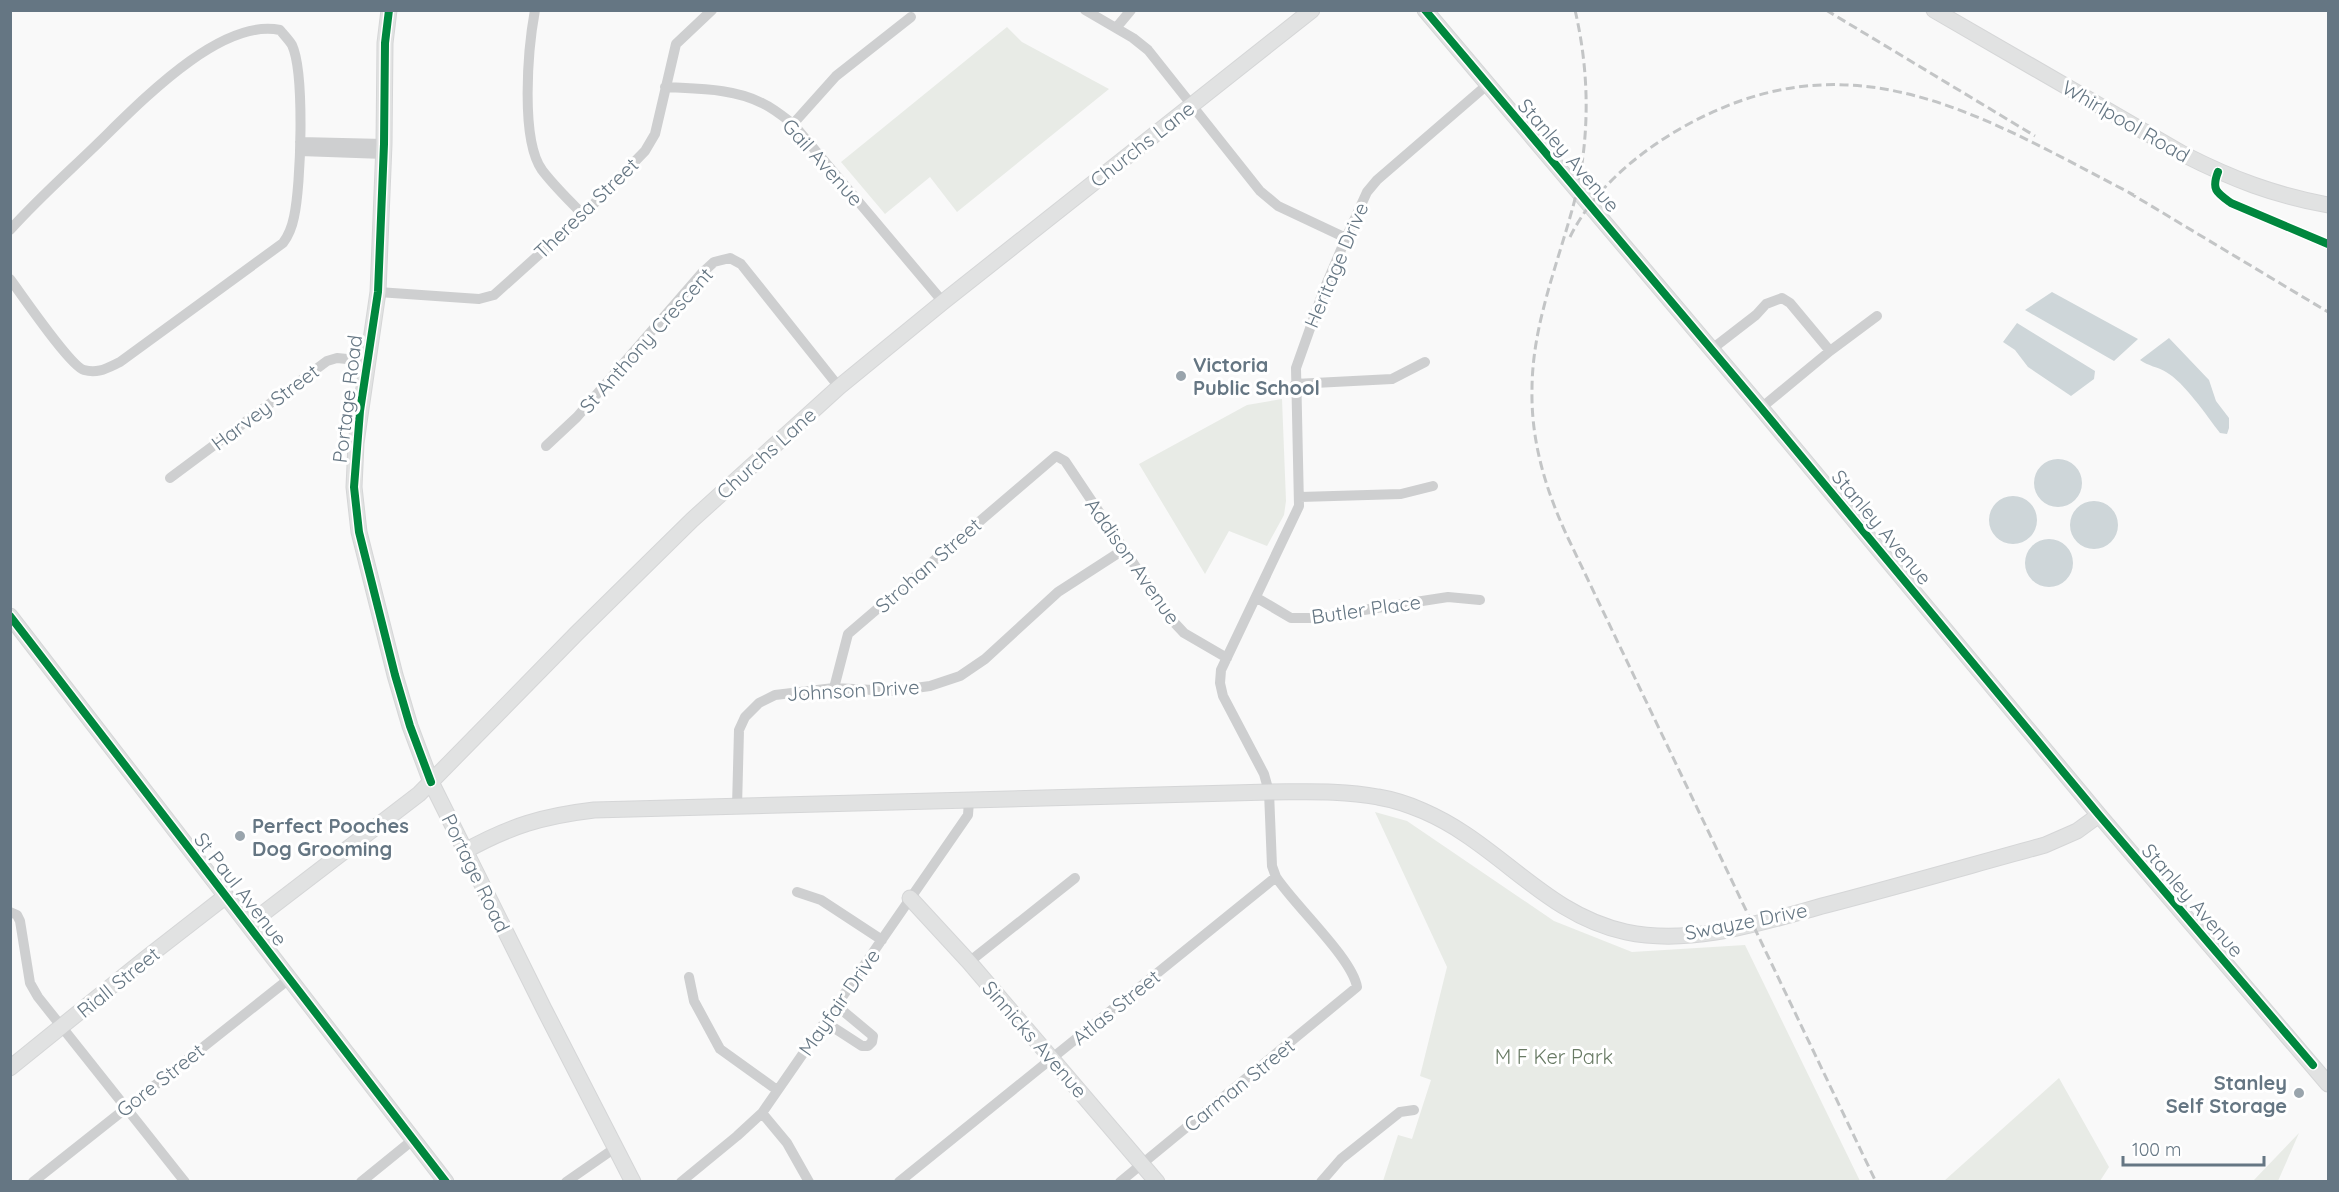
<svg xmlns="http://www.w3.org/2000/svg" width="2339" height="1192" viewBox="0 0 2339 1192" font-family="Quicksand,sans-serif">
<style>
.green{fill:#e8ebe6}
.water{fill:#ced6d9}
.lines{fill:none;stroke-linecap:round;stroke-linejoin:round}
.secondary-casing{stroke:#d5d6d7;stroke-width:17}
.street{stroke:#cecfd0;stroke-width:10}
.secondary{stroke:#e1e2e2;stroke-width:15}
.rail{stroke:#c3c5c6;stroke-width:3;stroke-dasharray:9 4.5;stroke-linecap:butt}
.cycleway-casing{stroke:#fff;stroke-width:11}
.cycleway{stroke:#00873e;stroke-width:8}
.poi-dot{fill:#99a4ac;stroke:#fff;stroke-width:2}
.labels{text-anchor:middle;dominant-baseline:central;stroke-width:6;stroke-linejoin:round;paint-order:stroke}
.street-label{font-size:20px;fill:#657683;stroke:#fff}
.poi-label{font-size:20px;font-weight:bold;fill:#657683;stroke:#fff;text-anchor:start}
.park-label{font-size:20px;fill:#687a64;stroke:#fff}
</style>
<rect width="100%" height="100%" fill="#f9f9f9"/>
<!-- green -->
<path class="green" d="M1007,27L1022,42L1109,89L957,212L930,177L885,214L841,162Z
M1282,399L1286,501L1284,515L1267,546L1229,531L1205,574L1139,464L1247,405Z
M1375,812L1407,821L1554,921L1632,952L1745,945L1860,1181H1383L1398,1135L1412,1139L1431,1080L1420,1076L1447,967Z
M2059,1078L2109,1167L2100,1181H1944Z
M2299,1133L2278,1181H2253Z"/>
<!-- water -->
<path class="water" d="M2052,292L2138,339L2114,361L2025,310Z
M2017,323L2095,371L2094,379L2071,396L2028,367L2015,350L2003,342Z
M2169,338L2209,380L2216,401L2229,418V428L2227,434L2220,433C2207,416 2184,382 2166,372C2158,367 2148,366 2140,360Z
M2034 483a24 24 0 1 1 48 0a24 24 0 1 1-48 0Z
M1989 520a24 24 0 1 1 48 0a24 24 0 1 1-48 0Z
M2070 525a24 24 0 1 1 48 0a24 24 0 1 1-48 0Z
M2025 563a24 24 0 1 1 48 0a24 24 0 1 1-48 0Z"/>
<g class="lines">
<defs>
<path id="secondary" d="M389,10L385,43L384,144L378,292L356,443L354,487L359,532L395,675L410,726L431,782L544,1009L633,1182
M1425,10L1761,408L2099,815L2328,1084
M1934,10L2183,154C2232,179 2274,195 2328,205
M10,616L446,1182
M465,851C510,826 543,816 594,810L1269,792C1305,792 1342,790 1378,797C1408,802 1440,817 1465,834C1518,869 1560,918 1626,932C1692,946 1763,922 1826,905C1899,886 1972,865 2045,845L2077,831L2099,815
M910,898L969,962L1157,1182
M248,925L419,794L577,633L692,520L839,387L943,302L1312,10
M10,1068L145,959L226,896"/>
</defs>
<!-- secondary casing -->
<use href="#secondary" class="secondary-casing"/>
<!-- street -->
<path class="street" d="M535,10C528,48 520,139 542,170C554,186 569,200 583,215
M1085,10L1133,38L1148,50L1260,191L1278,206L1346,238
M1116,28L1131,10
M665,87C697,89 733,88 762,103C773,108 784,117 793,124L943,302
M793,124L836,76L911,17
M300,142L384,144
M300,151L384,154
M10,230C36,201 65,175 92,149C134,109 218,17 280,30C284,35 289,40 292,45C305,73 301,186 294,217C292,227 289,235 283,243L120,362C107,368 98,374 84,370C70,366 22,295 10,279
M378,292L479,299L494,295L583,215L645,151L655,134L676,44L712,10
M1712,349L1756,315L1766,304L1782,298L1790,303L1830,351
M1295,384L1392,379L1425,362
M1761,408L1830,351L1877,316
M546,446L577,417L701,274L714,262L730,258L741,264L839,387
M170,478L327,361L337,358L367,361
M1300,497L1401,494L1433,486
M1257,598L1291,618H1312L1448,597L1480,600
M834,688L848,634L1056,456L1065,461L1170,618L1184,633L1227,658
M737,807L739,730L745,717L759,703L775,695L834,688L893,691L930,686L960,676L985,659L1058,592L1123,550
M797,892L821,900L882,940
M10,912L17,915L20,921L30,983L38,997L185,1182
M969,962L1075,878
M689,977L694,1001L720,1049L777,1090
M825,1022L862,1046H868L872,1042L873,1036L837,1006
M762,1113L787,1143L809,1182
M33,1182L289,979
M361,1182L414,1139
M566,1182L615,1148
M681,1182L737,1136L762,1113L968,815L969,801
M899,1182L1276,877
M1120,1182L1357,987C1352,958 1295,906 1276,877L1272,866L1269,792L1264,774L1223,696L1220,683L1221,670L1299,506L1296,368L1323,292L1346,238L1367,192L1377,180L1487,85
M1321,1182L1341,1159L1400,1112L1414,1110"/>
<!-- secondary -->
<use href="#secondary" class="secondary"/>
<!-- rail -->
<path class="rail" d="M1575,10C1589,70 1590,131 1577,191C1561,257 1532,321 1532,390C1531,442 1546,491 1568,538L1876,1182
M1826,10L2035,136
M2128,192L2328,312
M1570,237C1592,192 1635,155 1678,130C1850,30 1979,115 2134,195"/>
<defs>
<path id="cycleway" d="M389,10L385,43L384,144L378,292L360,411L354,487L359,532L395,675L410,726L431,782
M1425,10L1761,408L2099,815L2313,1065
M2218,172C2211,190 2217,193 2231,203L2328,244
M10,616L446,1182"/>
</defs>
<!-- cycleway casing -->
<use href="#cycleway" class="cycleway-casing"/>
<!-- cycleway -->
<use href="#cycleway" class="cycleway"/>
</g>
<!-- markers -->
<g class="poi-dot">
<circle cx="1181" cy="376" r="6"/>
<circle cx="240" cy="836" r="6"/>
<circle cx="2299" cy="1093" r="6"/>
</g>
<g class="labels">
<!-- street labels -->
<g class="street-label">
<text transform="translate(2126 121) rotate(30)">Whirlpool Road</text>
<text transform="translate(1142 144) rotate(-38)">Churchs Lane</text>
<text transform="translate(1569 155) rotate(49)">Stanley Avenue</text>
<text transform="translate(823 162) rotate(48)">Gail Avenue</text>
<text transform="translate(586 208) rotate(-44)">Theresa Street</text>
<text transform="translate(1336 265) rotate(-67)">Heritage Drive</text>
<text transform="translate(646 340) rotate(-48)">St Anthony Crescent</text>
<text transform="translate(347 399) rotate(-83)">Portage Road</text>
<text transform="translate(265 407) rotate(-37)">Harvey Street</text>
<text transform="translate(766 453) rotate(-42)">Churchs Lane</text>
<text transform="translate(1882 527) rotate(50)">Stanley Avenue</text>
<text transform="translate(1133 561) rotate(55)">Addison Avenue</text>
<text transform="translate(928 565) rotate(-41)">Strohan Street</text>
<text transform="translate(1366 609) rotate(-8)">Butler Place</text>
<text transform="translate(853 690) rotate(-3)">Johnson Drive</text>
<text transform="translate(476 873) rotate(64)">Portage Road</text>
<text transform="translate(241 889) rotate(52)">St Paul Avenue</text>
<text transform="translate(2193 900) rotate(49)">Stanley Avenue</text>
<text transform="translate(1746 921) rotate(-11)">Swayze Drive</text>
<text transform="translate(118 982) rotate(-39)">Riall Street</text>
<text transform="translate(839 1002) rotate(-55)">Mayfair Drive</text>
<text transform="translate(1116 1007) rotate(-39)">Atlas Street</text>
<text transform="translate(1035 1039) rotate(49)">Sinnicks Avenue</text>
<text transform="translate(160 1080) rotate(-38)">Gore Street</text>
<text transform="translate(1239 1085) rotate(-39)">Carman Street</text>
</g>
<!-- poi labels -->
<g class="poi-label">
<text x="1193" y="364">Victoria<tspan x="1193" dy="23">Public School</tspan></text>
<text x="252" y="825">Perfect Pooches<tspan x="252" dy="23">Dog Grooming</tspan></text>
<text x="2287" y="1082" text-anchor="end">Stanley<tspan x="2287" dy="23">Self Storage</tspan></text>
</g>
<!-- park labels -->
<g class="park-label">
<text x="1554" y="1056">M F Ker Park</text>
</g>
</g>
<!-- border -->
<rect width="2339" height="1192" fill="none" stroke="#657683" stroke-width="24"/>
<!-- scale -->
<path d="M2123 1156v9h141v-9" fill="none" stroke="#657683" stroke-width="3"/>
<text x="2132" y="1156" font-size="18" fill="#657683" stroke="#ffffff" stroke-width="4.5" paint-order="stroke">100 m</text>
</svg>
